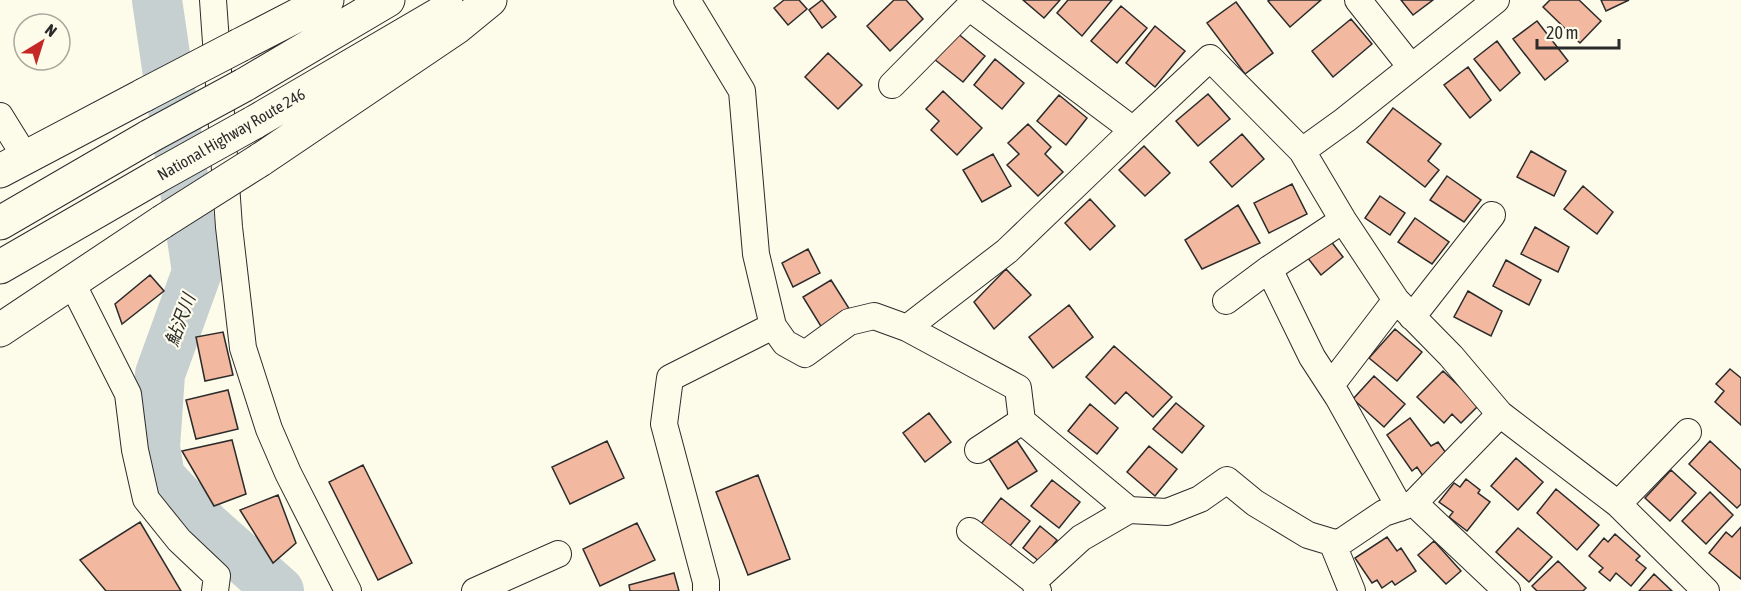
<svg xmlns="http://www.w3.org/2000/svg" width="1741" height="591" viewBox="0 0 1741 591" font-family="'Asap Condensed','Noto Sans JP',sans-serif">
<style>
.lines{fill:none;stroke-linecap:round;stroke-linejoin:round}
.river{stroke:#c7d0d0;stroke-width:50}
.building{fill:#f2b8a0;stroke:#2b2b2b;stroke-width:1.5}
.minor-casing{stroke:#2b2b2b;stroke-width:28}
.trunk-casing{stroke:#2b2b2b;stroke-width:35}
.minor{stroke:#fdfbea;stroke-width:26}
.trunk{stroke:#fdfbea;stroke-width:33}
.trunk-bridge-casing{stroke:#2b2b2b;stroke-width:35;stroke-linecap:butt}
.trunk-bridge{stroke:#fdfbea;stroke-width:33}
.labels{text-anchor:middle;dominant-baseline:central;stroke-width:4.5;stroke-linejoin:round;paint-order:stroke}
.street-label{font-size:16px;fill:#2b2b2b;stroke:#fdfbea}
.water-label{font-size:18px;font-style:italic;fill:#2b2b2b;stroke:#fdfbea}
</style>
<rect width="100%" height="100%" fill="#fdfbea"/>
<g class="lines">
<!-- river -->
<path class="river" d="M157,0L197,272L160,374L155,447L160,477L207,527L279,591"/>
</g>
<!-- building -->
<path class="building" d="M784,0H799L807,9L788,25L774,8Z
M822,0L836,17L822,28L809,10Z
M894,0H906L923,19L890,51L867,26Z
M1023,0H1060L1044,18Z
M1068,0H1112L1082,36L1057,13Z
M1270,0H1321L1290,27L1268,1Z
M1401,0H1433L1413,15Z
M1550,0H1579L1601,21L1580,43L1543,7Z
M1601,0H1629L1606,11Z
M1236,2L1273,53L1245,74L1207,23Z
M1121,6L1147,28L1117,63L1091,41Z
M1351,19L1372,44L1333,77L1312,51Z
M1537,21L1568,61L1545,80L1513,39Z
M1155,26L1185,51L1155,87L1126,63Z
M956,32L985,56L963,82L934,59Z
M1497,41L1520,73L1500,91L1474,59Z
M828,53L862,85L838,109L805,77Z
M995,59L1024,83L1002,109L974,85Z
M1468,67L1491,100L1470,118L1444,85Z
M943,91L982,128L957,155L931,130L939,121L926,109Z
M1208,94L1230,119L1198,146L1176,121Z
M1059,95L1087,118L1066,145L1037,121Z
M1393,108L1441,144L1428,161L1439,170L1425,187L1367,142Z
M1028,124L1051,147L1045,154L1063,172L1038,196L1007,165L1019,154L1008,143Z
M1242,134L1264,159L1232,187L1210,162Z
M1144,146L1170,173L1145,196L1119,170Z
M1531,151L1566,171L1554,196L1517,177Z
M993,154L1011,186L982,202L963,170Z
M1447,176L1481,200L1464,222L1430,200Z
M1292,184L1307,214L1269,233L1254,203Z
M1583,186L1613,212L1597,234L1564,209Z
M1380,196L1405,213L1390,235L1365,218Z
M1090,199L1115,226L1090,250L1065,223Z
M1238,205L1260,243L1202,269L1185,240Z
M1415,218L1449,242L1432,264L1398,242Z
M1535,227L1569,247L1558,272L1521,254Z
M1330,240L1343,257L1321,275L1307,257Z
M808,249L820,273L793,287L782,263Z
M1506,260L1541,280L1529,305L1493,286Z
M1006,269L1031,295L994,329L974,302Z
M150,275L164,291L122,324L115,304Z
M831,280L850,310L822,328L803,297Z
M1468,291L1502,311L1491,336L1454,317Z
M1069,305L1093,337L1053,368L1029,337Z
M1395,329L1422,352L1397,381L1369,358Z
M223,332L233,375L205,381L196,337Z
M1114,346L1172,397L1153,417L1126,392L1115,404L1086,377Z
M1730,369L1741,378V425L1715,402L1724,391L1716,384Z
M1443,371L1479,405L1461,423L1452,414L1444,423L1417,397Z
M1374,376L1405,404L1384,427L1353,399Z
M228,390L238,429L196,439L186,400Z
M1176,403L1204,426L1182,453L1153,429Z
M1090,404L1118,428L1097,454L1068,431Z
M929,413L951,442L925,462L903,433Z
M1410,418L1431,446L1438,442L1449,457L1423,476L1417,467L1412,471L1387,435Z
M232,440L246,494L214,506L182,451Z
M607,441L624,478L570,504L552,467Z
M1017,441L1037,471L1008,489L989,459Z
M1710,441L1741,470V504L1737,508L1689,464Z
M1149,446L1177,469L1155,496L1127,472Z
M1516,458L1543,482L1518,510L1491,486Z
M363,465L412,563L378,580L329,482Z
M1671,470L1696,493L1670,521L1645,498Z
M758,475L790,559L748,575L716,492Z
M1466,479L1480,490L1478,493L1490,502L1467,531L1449,517L1453,512L1439,502L1454,483L1460,487Z
M1052,480L1080,502L1059,528L1031,506Z
M1556,489L1599,525L1577,550L1537,513Z
M1710,492L1733,515L1706,544L1682,521Z
M278,495L296,543L273,563L240,510Z
M1001,498L1030,521L1009,547L981,524Z
M140,522L181,591H106L80,560Z
M637,523L655,560L600,586L583,549Z
M1040,526L1057,540L1040,562L1023,548Z
M1741,527V579L1709,553L1726,532L1732,537Z
M1518,528L1552,557L1529,582L1496,552Z
M1615,534L1640,556L1636,560L1646,568L1631,586L1616,573L1610,581L1599,572L1603,568L1589,556L1604,538L1608,542Z
M1387,537L1397,551L1401,548L1416,571L1395,585L1392,581L1382,588L1377,580L1372,583L1355,558Z
M1434,541L1461,571L1446,584L1418,555Z
M1558,561L1586,588L1583,591H1537L1532,586Z
M674,573L679,591H630L629,585Z
M1654,574L1672,591H1639Z"/>
<g class="lines">
<defs>
<path id="minor" d="M213,0L229,227L243,348L269,429L288,473L348,591
M687,0L742,91L756,254L773,326L785,343L805,354L849,322L874,316L907,328L1018,388L1022,421L1129,510L1081,538L1034,581L1038,591
M1358,0L1411,67
M1496,0L1345,120L1302,151L1343,220L1396,300L1451,356L1500,414L1618,504L1688,432
M892,85L969,7L1133,130L1210,58L1302,151
M0,116L26,158
M1269,269L1312,357L1338,397L1400,508
M72,283L128,394L135,450L146,499L179,540L217,576L215,591
M1226,301L1269,269L1343,220
M1412,317L1492,215
M907,328L1007,251L1133,130
M1331,385L1396,300
M978,450L1022,421
M1414,503L1507,591
M1618,504L1706,591
M1129,510L1167,512L1200,499L1227,480L1255,503L1308,535L1338,544L1384,513L1414,503L1500,414
M970,531L1034,581
M1332,542L1352,591
M475,591L558,554
M706,591V582L664,424L670,378L773,326"/>
<path id="trunk" d="M240,45L327,0
M244,85L388,0
M253,123L448,9
M260,160L457,27L490,0
M0,171L144,95
M0,223L150,136
M0,267L156,177
M0,330L162,222"/>
</defs>
<!-- minor casing -->
<use href="#minor" class="minor-casing"/>
<!-- trunk casing -->
<use href="#trunk" class="trunk-casing"/>
<!-- minor -->
<use href="#minor" class="minor"/>
<!-- trunk -->
<use href="#trunk" class="trunk"/>
<defs>
<path id="trunk-bridge" d="M144,95L240,45
M150,136L244,85
M156,177L253,123
M162,222L260,160"/>
</defs>
<!-- trunk-bridge casing -->
<use href="#trunk-bridge" class="trunk-bridge-casing"/>
<!-- trunk-bridge -->
<use href="#trunk-bridge" class="trunk-bridge"/>
</g>
<g class="labels">
<!-- street labels -->
<g class="street-label">
<text transform="translate(231 134) rotate(-30)">National Highway Route 246</text>
</g>
<!-- water labels -->
<g class="water-label">
<text transform="translate(180 320) rotate(-70)">鮎沢川</text>
</g>
</g>
<!-- north arrow -->
<g transform="translate(42 42) rotate(38)"><circle r="28" fill="#fdfbea" stroke="#a9a89e" stroke-width="1.5"/>
<path d="M0-4.5L10 22L0 15L-10 22Z" fill="#c62828"/>
<text y="-9" font-size="16" font-weight="bold" text-anchor="middle" fill="#2b2b2b">N</text>
</g>
<!-- scale -->
<path d="M1537 39v9h82v-9" fill="none" stroke="#2b2b2b" stroke-width="3"/>
<text x="1546" y="39" font-size="18" fill="#2b2b2b" stroke="#fdfbea" stroke-width="4.5" paint-order="stroke">20 m</text>
</svg>
